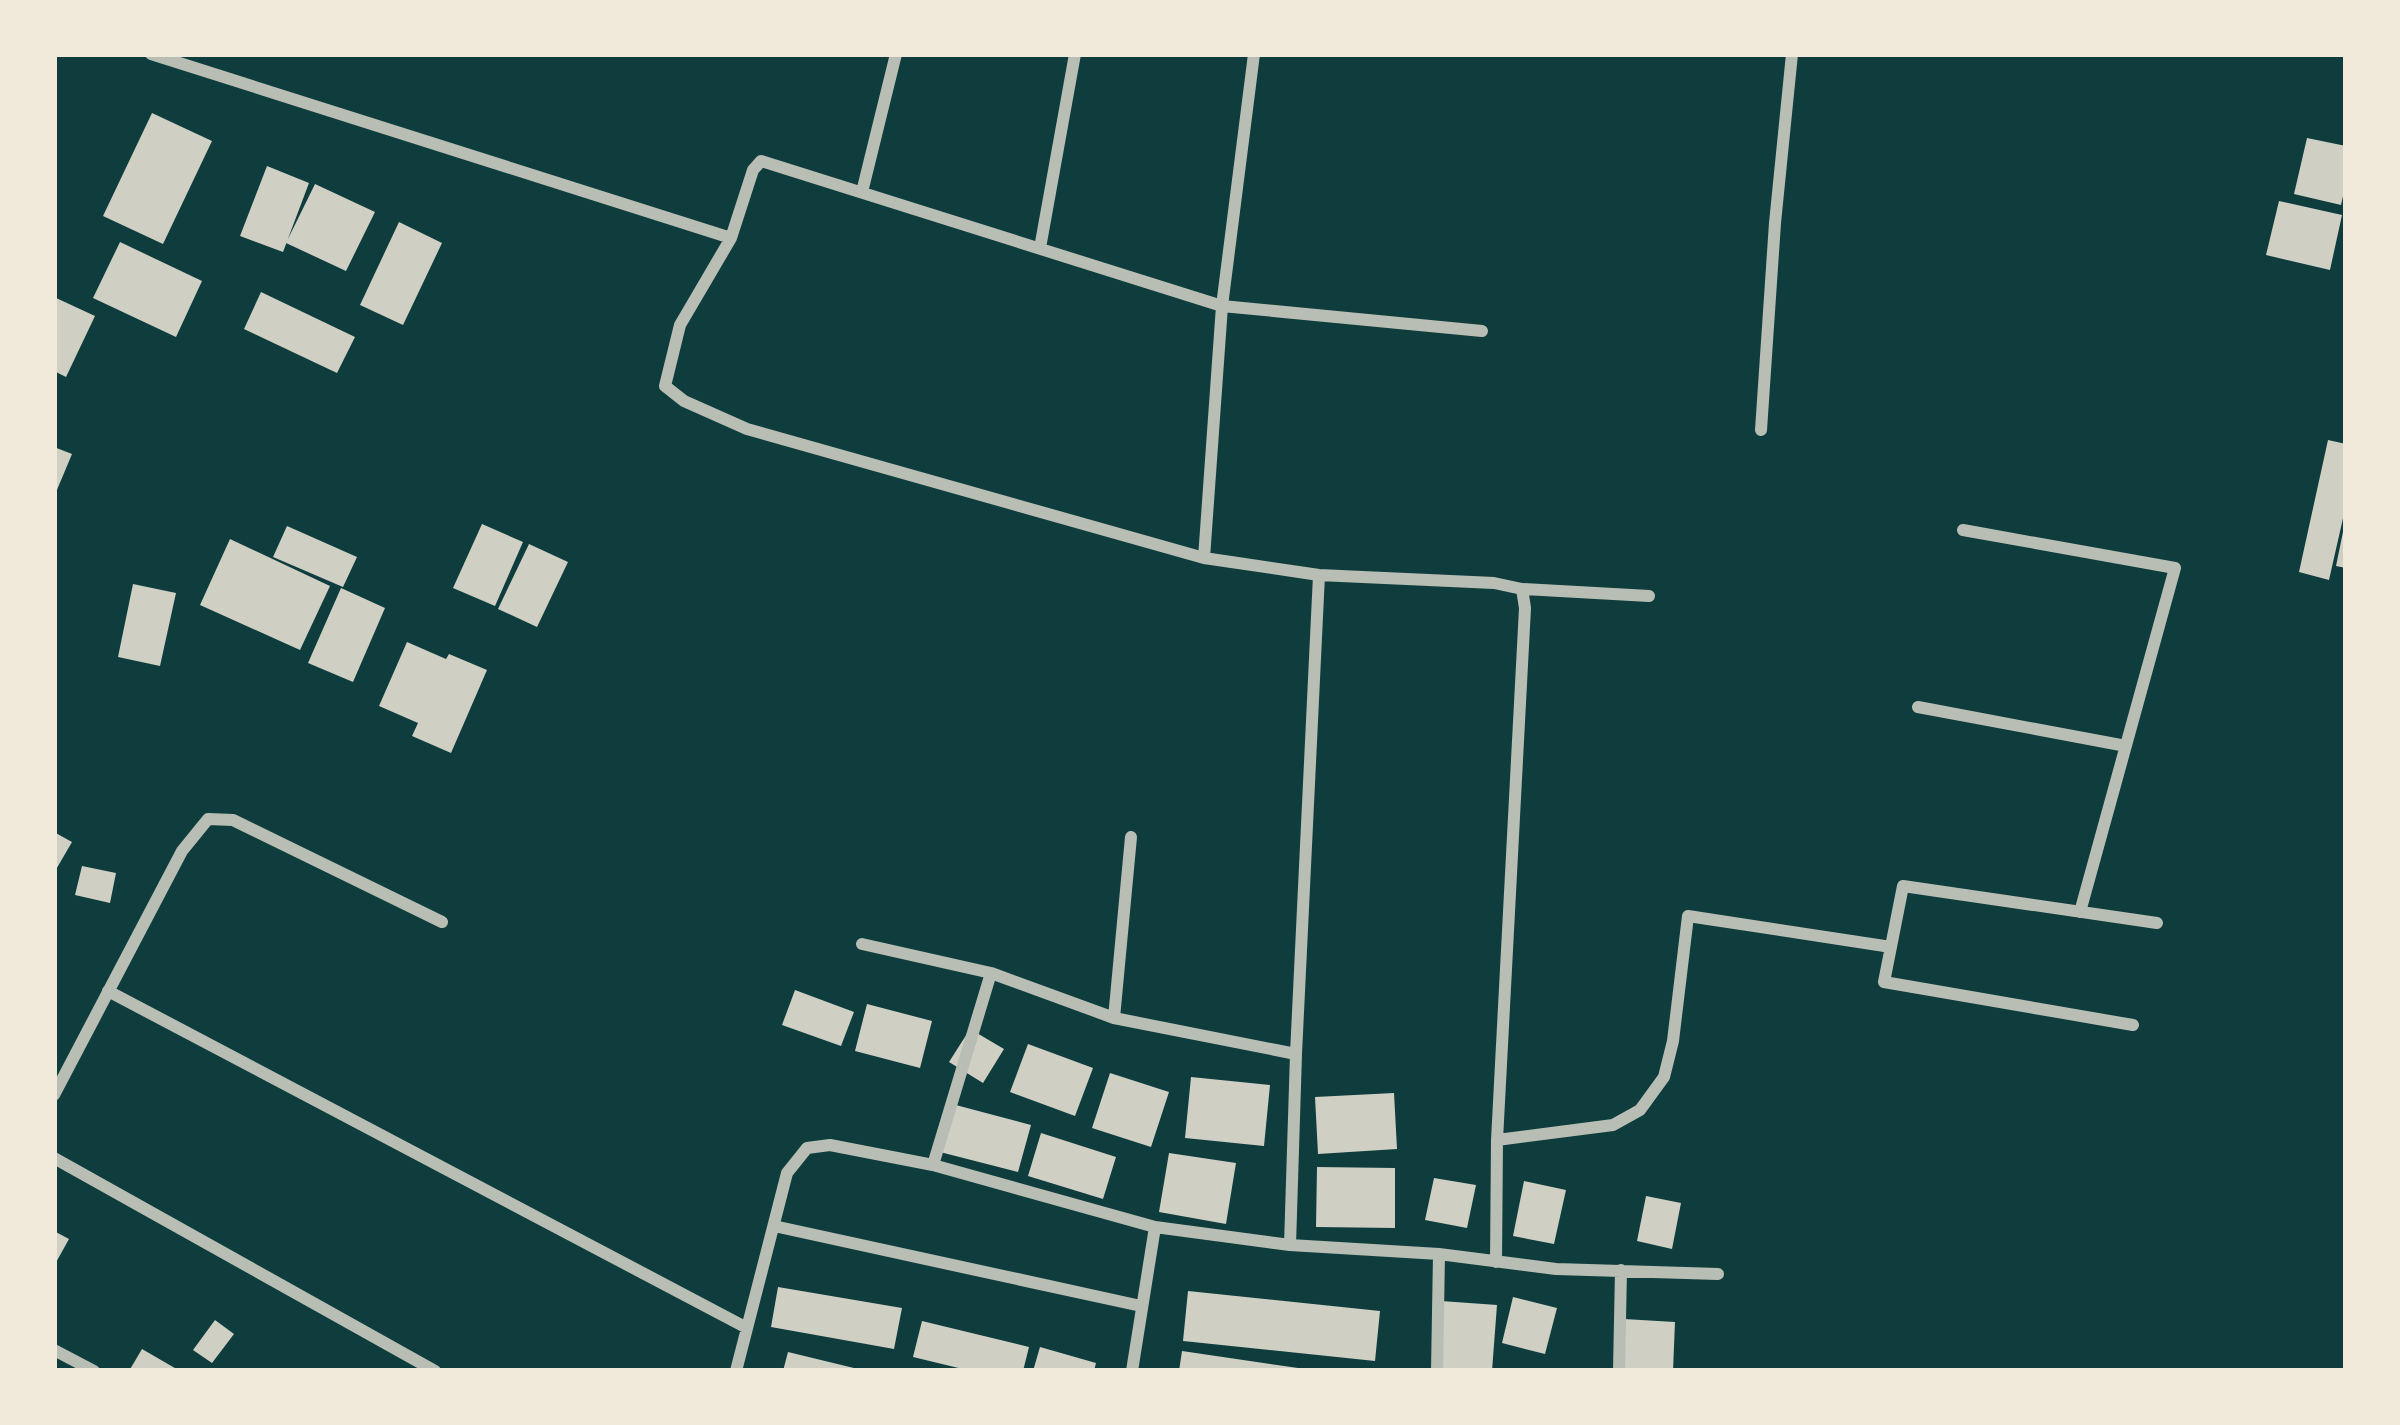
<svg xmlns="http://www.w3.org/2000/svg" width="2400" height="1425" viewBox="0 0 2400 1425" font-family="'Roboto Condensed',sans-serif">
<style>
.building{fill:#cfcfc3}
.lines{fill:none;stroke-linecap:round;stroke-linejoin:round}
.minor{stroke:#b8beb3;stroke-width:12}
</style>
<rect width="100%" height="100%" fill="#0f3d3e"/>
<!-- building -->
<path class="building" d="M152,113L212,141L163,244L103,216Z
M2307,138L2346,146V183L2341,205L2294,194Z
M267,166L309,183L283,252L240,236Z
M315,184L375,212L346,271L286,243Z
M2279,201L2342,215L2330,270L2266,255Z
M399,222L442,243L403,325L360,305Z
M120,242L202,281L176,337L93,298Z
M261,292L355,337L337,373L244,329Z
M54,297L95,316L66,377L54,371Z
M2328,440L2346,444V505L2329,580L2299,572Z
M54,447L72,454L54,497Z
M482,524L523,542L495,606L453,588Z
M287,526L357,557L343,587L273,557Z
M2344,527L2346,528V568L2336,566Z
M230,539L330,586L300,650L200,605Z
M529,544L568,562L537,627L498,609Z
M133,584L176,593L160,666L118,657Z
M341,588L385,608L353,682L308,663Z
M407,642L446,659L449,654L487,670L451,753L412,736L418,723L379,706Z
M54,832L72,842L54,873Z
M82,866L116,873L110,903L75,895Z
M795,990L854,1012L841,1046L782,1025Z
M867,1004L932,1021L920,1068L855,1051Z
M970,1029L1004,1049L983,1083L949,1062Z
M1028,1044L1093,1068L1075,1116L1010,1092Z
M1110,1073L1169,1092L1151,1147L1092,1128Z
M1191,1077L1270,1085L1264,1146L1185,1138Z
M1394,1093L1397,1149L1318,1154L1315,1097Z
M952,1104L1031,1125L1018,1172L940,1152Z
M1041,1133L1116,1157L1103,1199L1028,1176Z
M1169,1153L1236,1163L1226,1224L1159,1212Z
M1317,1167L1395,1168V1228L1316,1227Z
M1434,1178L1476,1185L1467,1228L1425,1220Z
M1524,1181L1566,1190L1554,1244L1513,1236Z
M1646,1196L1681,1203L1672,1249L1637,1241Z
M54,1231L69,1239L54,1266Z
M778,1287L902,1308L894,1349L771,1327Z
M1188,1291L1380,1311L1375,1361L1183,1341Z
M1513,1297L1557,1308L1545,1354L1502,1343Z
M1441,1301L1497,1305L1492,1371H1436Z
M1624,1319L1675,1322L1673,1371H1623Z
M215,1320L234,1334L212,1363L193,1350Z
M922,1321L1029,1347L1023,1371H971L913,1357Z
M1040,1347L1096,1363L1094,1371H1033Z
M142,1349L180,1371H129Z
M1182,1351L1298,1368V1371H1179Z
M788,1352L858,1369V1371H783Z"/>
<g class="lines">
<!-- minor -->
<path class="minor" d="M151,54L731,238L753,170L761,161L1222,306L1482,331
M862,192L896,54
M731,238L680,325L665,386L684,401L747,429L1204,558L1319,575L1494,583L1522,589L1525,608L1497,1140L1496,1262
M1040,248L1075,54
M1761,430L1775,223L1792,54
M1963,530L2175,568L2080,912
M1204,558L1222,306L1254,54
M1522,589L1649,596
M1918,707L2126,746
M862,944L991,973L1114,1018L1296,1054
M108,991L747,1328
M1114,1018L1131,837
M2133,1025L1884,982L1903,886L2157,923
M54,1095L182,851L208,819L233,820L442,922
M1497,1140L1613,1125L1640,1110L1664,1077L1673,1041L1688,916L1891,947
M54,1158L435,1371
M933,1165L991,973
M774,1226L1141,1306
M1290,1245L1296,1054L1319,575
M54,1350L94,1371
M736,1371L787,1173L807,1148L830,1145L933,1165L1155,1227L1290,1245L1439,1254L1556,1269L1718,1274
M1132,1371L1155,1227
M1437,1371L1439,1254
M1619,1371L1621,1270"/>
</g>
<!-- border -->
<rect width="2400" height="1425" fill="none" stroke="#f1e9da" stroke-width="114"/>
</svg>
